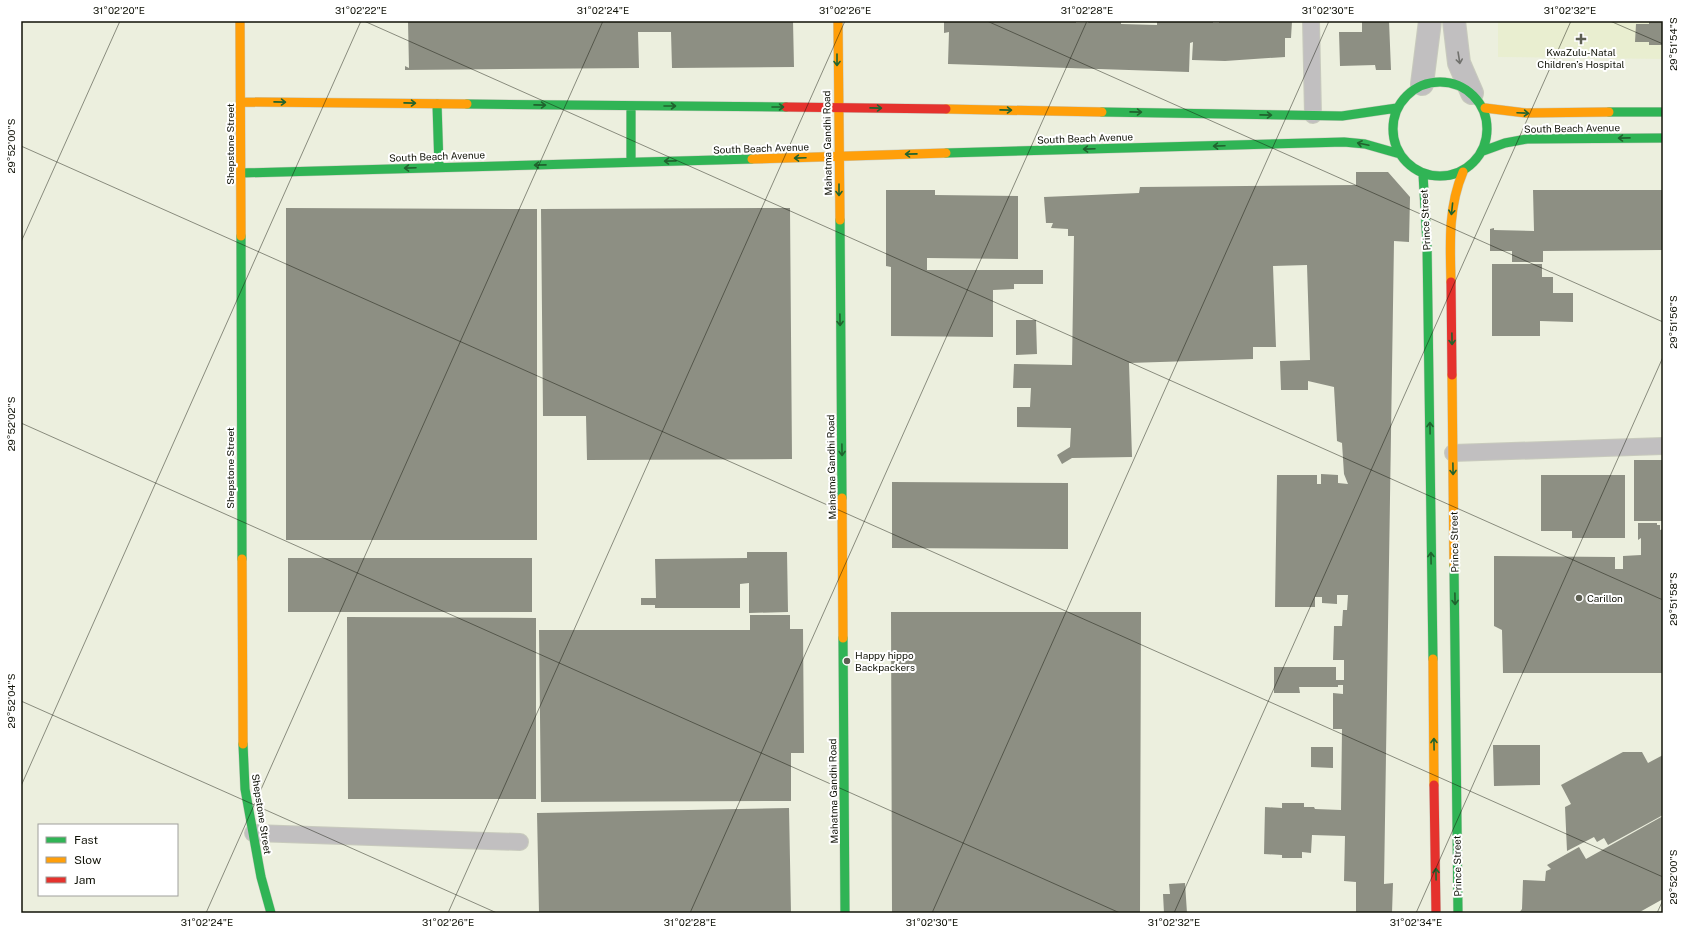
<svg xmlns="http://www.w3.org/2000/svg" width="1684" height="934" viewBox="0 0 1684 934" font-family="'Public Sans',sans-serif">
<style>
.built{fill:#e9eed0}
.building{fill:#8d8f83}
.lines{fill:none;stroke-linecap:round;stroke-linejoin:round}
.lane-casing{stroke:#c8cabd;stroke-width:18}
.street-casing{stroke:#c8cabd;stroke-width:24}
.fast-casing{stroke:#c8cabd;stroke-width:10}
.slow-casing{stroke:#c8cabd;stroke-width:10}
.jam-casing{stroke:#c8cabd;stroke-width:10}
.lane{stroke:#c1bfc0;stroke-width:16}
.street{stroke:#c1bfc0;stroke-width:22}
.fast{stroke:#30b455;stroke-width:9}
.slow{stroke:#ff9f0a;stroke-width:9}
.jam{stroke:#e5322d;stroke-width:9}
.oneway{stroke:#71716d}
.oneway2{stroke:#20632e}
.ticks{fill:none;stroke:#101207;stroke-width:1;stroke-opacity:0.45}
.poi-dot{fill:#5d5f52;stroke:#fff;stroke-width:1.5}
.labels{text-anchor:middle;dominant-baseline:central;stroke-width:4;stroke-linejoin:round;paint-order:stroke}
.poi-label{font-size:10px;fill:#101207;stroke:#fff;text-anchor:start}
.street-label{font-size:10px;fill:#101207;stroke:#fff}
.neatline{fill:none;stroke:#101207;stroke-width:1.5}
.ticks-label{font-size:10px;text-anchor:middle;fill:#101207}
</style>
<rect width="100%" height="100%" fill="#ecefde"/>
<!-- built -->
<path class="built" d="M1498,21H1663V59L1498,57Z"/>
<!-- building -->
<path class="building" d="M408,21H793L794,67L672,68L671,32H638L639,68L405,70V66L409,68Z
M944,21H1076V23H1088L1089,21H1121V24L1157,25V21H1213V23H1219V21H1292L1291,38H1285V57L1225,61L1192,60L1193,42L1190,43L1189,72L948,64L949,32L944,33Z
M1362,21H1389L1391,70H1376L1375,65L1340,66L1339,32H1362Z
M1649,21H1663V45H1649V42H1635L1636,24H1649Z
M1356,172H1388L1410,197L1409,242L1394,241L1384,884L1393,883L1392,913H1356V882L1344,881L1345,836L1312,835L1311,853L1302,852V858H1282V855L1264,854L1265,807L1282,808V803H1304V807H1314L1315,809L1341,810L1342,729H1333V693L1343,694V685H1338V687H1299L1300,693H1274V667H1336V680H1344V660H1333L1334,626H1342L1343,610H1347L1348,595H1337V604L1322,603V597H1315V607H1275L1277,475H1317V484H1321V474L1338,475V483L1348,484L1344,474L1342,443L1337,441L1334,387L1308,381V390H1281L1280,361L1310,360L1307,265L1273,266L1276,347H1253V359L1129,363L1132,457L1072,458L1062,464L1057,455L1070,447L1071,428L1017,427V407H1030L1031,388H1013L1014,364L1072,365L1074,236H1068V229L1051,228L1053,223H1046L1044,197L1139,193L1140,187L1356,185Z
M886,190H935V195L1018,196V259L927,258V270H1043V284H1014V289L993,290V337L891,336V267L886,266Z
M1533,190H1663V250L1543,251V262H1512V251H1490V229L1494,228V230L1534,231Z
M286,208L537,209V540H286Z
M790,208L792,459L587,460L586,416H543L541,209Z
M1492,264H1542V277H1553V293H1573V322L1540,321V336H1492Z
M1016,320H1036L1037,354L1016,355Z
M1634,460H1663V521H1634Z
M1541,475H1625V538H1572V531H1541Z
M892,482L1068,483V549L892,548Z
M1638,523H1657V525H1660V530L1663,529V673H1503L1502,630L1494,626V556L1615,557V569H1623V556L1641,555V538L1638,540Z
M747,552H787L788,612L749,613V583L740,584V608H655V605H641V598H656L655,559L747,558Z
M288,558H532V612H288Z
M891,612H1141L1140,913H892Z
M750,615H790V629H803L804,753H791V801L541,802L539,630H750Z
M347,617L536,618V799H348Z
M1493,745H1540V785L1494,786Z
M1311,747H1333V768L1311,767Z
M1623,752H1642L1648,763L1663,755V815L1608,845L1604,838L1597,842L1594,837L1567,851L1565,807L1571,804L1561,785Z
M789,808L791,913H539L537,813Z
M1663,816V899L1638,913H1519L1522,909L1523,880L1545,881L1546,871L1551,869L1547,865L1579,847L1586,859Z
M1185,883L1187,913H1164L1163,894H1170L1169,884Z"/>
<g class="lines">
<defs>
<path id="lane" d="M1311,21L1313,115
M1453,453L1663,446
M253,833L520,842"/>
<path id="street" d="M1454,21L1459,63L1472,93
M1422,84L1430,21"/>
<path id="fast" d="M1393 129a47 47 0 1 1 94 0a47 47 0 1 1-94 0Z
M437,104L439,167
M467,104L786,107
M631,106V162
M1102,112L1342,116L1397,108
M1609,112H1663
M1483,151L1505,143L1527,139L1663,138
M946,153L1344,142L1365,144L1400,154
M241,173L752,159
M1423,174L1427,244L1433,659
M840,220L842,498
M241,236L242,559
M1454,565L1458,913
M843,638L845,913
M243,744L245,789L261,877L271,913"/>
<path id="slow" d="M240,21L241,236
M838,21L840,220
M241,102L467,104
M1485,108L1526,113L1609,112
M946,109L1102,112
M752,159L946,153
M1451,282C1450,244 1448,207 1463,172
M1452,375L1454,565
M842,498L843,638
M242,559L243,744
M1433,659L1434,785"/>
<path id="jam" d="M786,107L946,109
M1451,282L1452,375
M1434,785L1436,913"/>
</defs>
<!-- lane casing -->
<use href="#lane" class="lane-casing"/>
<!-- street casing -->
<use href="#street" class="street-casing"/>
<!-- fast casing -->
<use href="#fast" class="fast-casing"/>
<!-- slow casing -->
<use href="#slow" class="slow-casing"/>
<!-- jam casing -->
<use href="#jam" class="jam-casing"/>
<!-- lane -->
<use href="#lane" class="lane"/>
<!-- street -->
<use href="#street" class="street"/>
<!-- fast -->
<use href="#fast" class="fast"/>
<!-- slow -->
<use href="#slow" class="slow"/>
<!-- jam -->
<use href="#jam" class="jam"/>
</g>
<!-- one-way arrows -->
<defs><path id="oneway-shaft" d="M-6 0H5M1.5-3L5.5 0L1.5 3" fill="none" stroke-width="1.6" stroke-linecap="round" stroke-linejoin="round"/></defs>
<use class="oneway" href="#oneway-shaft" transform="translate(1459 58) rotate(81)"/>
<g class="oneway2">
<use href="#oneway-shaft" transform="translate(837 60) rotate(90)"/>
<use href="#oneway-shaft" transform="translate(280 102) rotate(1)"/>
<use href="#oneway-shaft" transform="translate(410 103) rotate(1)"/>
<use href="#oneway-shaft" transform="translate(540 105) rotate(1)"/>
<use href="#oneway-shaft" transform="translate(670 106)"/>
<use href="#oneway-shaft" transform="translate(778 107)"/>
<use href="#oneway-shaft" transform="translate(876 108) rotate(1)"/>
<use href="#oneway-shaft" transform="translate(1006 110) rotate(1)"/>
<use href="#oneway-shaft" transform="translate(1136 112) rotate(1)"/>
<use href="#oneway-shaft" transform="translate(1523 113) rotate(3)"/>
<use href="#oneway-shaft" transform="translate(1266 115) rotate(1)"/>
<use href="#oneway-shaft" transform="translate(1624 138) rotate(179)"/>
<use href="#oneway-shaft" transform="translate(1363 144) rotate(-168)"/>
<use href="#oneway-shaft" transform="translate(1219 146) rotate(178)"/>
<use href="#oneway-shaft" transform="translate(1089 149) rotate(178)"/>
<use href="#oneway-shaft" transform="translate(911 154) rotate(179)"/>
<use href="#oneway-shaft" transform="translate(800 158) rotate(178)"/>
<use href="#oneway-shaft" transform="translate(670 161) rotate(179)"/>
<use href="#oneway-shaft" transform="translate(540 165) rotate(179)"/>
<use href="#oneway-shaft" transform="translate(410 168) rotate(178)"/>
<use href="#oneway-shaft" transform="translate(839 190) rotate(90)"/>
<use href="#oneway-shaft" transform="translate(1452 209) rotate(96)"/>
<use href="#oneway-shaft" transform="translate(840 320) rotate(89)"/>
<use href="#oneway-shaft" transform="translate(1452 339) rotate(89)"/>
<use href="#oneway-shaft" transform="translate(1430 428) rotate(-91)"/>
<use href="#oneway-shaft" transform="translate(842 450) rotate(89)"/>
<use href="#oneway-shaft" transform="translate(1453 469) rotate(89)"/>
<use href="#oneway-shaft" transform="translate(1431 558) rotate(-91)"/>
<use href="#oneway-shaft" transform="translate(1455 599) rotate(89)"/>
<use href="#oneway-shaft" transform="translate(1434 744) rotate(-91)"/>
<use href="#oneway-shaft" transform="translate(1436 874) rotate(-91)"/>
</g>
<!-- ticks -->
<path class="ticks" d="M364,21L1663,600M987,21L1663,322M1610,21L1663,44M21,146L1663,877M21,242L120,21M21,423L1120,913M21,701L497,913M21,786L361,21M206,913L603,21M448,913L845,21M690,913L1087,21M932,913L1329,21M1174,913L1571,21M1416,913L1663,357M1657,913L1663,900"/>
<!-- markers -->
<g class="poi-dot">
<path d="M1579 33h4v4h4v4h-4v4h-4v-4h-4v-4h4z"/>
<circle cx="1579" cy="598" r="4"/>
<circle cx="847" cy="661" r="4"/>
</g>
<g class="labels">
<!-- poi labels -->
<g class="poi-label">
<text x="1581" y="52" text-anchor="middle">KwaZulu-Natal<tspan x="1581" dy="12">Children’s Hospital</tspan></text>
<text x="1587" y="598">Carillon</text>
<text x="855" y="655">Happy hippo<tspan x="855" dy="12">Backpackers</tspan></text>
</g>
<!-- street labels -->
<g class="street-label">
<text transform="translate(1572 128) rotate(-1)">South Beach Avenue</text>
<text transform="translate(1085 138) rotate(-2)">South Beach Avenue</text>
<text transform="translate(827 143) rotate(-91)">Mahatma Gandhi Road</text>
<text transform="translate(230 144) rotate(-90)">Shepstone Street</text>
<text transform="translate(761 148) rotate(-2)">South Beach Avenue</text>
<text transform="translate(437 156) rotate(-2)">South Beach Avenue</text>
<text transform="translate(1425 220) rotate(-93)">Prince Street</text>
<text transform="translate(831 467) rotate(-91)">Mahatma Gandhi Road</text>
<text transform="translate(230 468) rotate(-90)">Shepstone Street</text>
<text transform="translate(1454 542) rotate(-91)">Prince Street</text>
<text transform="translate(833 791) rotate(-91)">Mahatma Gandhi Road</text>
<text transform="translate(262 814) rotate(81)">Shepstone Street</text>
<text transform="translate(1457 866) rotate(-91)">Prince Street</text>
</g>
</g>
<!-- border -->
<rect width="1684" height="934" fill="none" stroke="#ffffff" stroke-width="44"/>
<!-- legend -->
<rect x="38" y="824" width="140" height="72" fill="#ffffff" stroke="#9fa09c"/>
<rect x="46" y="837" width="20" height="6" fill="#30b455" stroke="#9fa09c"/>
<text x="74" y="844" font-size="12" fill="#101207">Fast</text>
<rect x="46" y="857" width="20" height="6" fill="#ff9f0a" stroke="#9fa09c"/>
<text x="74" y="864" font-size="12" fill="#101207">Slow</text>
<rect x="46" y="877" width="20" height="6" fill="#e5322d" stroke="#9fa09c"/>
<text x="74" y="884" font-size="12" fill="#101207">Jam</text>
<rect x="22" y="22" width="1640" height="890" class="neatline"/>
<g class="ticks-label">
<text x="119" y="14">31°02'20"E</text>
<text x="361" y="14">31°02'22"E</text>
<text x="603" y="14">31°02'24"E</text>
<text x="845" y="14">31°02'26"E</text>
<text x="1087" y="14">31°02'28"E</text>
<text x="1328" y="14">31°02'30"E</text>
<text x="1570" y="14">31°02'32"E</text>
<text transform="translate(1673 44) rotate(-90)" y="4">29°51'54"S</text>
<text transform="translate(11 146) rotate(-90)" y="4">29°52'00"S</text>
<text transform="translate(1673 322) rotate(-90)" y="4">29°51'56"S</text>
<text transform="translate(11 424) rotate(-90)" y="4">29°52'02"S</text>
<text transform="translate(1673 599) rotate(-90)" y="4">29°51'58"S</text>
<text transform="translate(11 701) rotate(-90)" y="4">29°52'04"S</text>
<text transform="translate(1673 877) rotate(-90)" y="4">29°52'00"S</text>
<text x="207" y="926">31°02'24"E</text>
<text x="448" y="926">31°02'26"E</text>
<text x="690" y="926">31°02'28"E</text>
<text x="932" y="926">31°02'30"E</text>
<text x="1174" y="926">31°02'32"E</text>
<text x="1416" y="926">31°02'34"E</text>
</g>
</svg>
